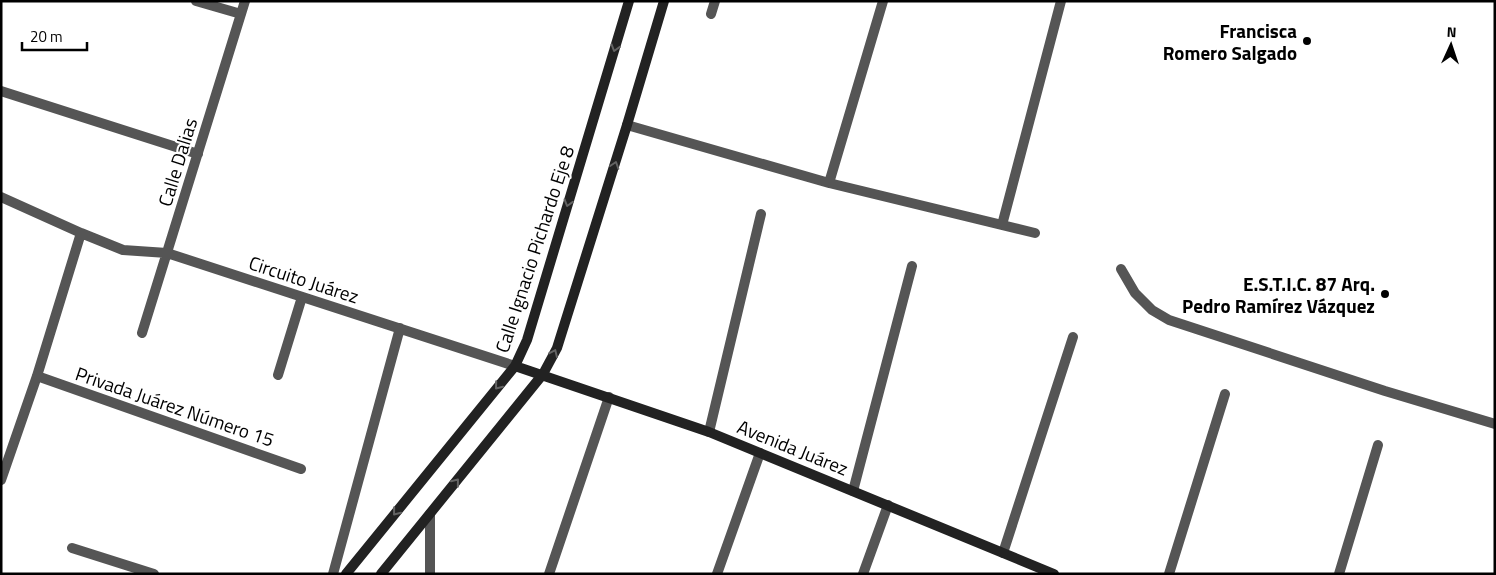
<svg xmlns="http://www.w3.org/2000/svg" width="1496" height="575" viewBox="0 0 1496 575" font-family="'Titillium Web',sans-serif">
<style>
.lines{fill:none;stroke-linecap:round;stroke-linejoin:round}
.lane{stroke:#555;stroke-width:10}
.street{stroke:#555;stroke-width:10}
.secondary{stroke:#222;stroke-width:10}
.oneway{stroke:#646464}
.poi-dot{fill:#000;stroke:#fff;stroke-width:2}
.labels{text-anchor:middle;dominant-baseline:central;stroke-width:4;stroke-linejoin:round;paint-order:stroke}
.poi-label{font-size:19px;font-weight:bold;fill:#000;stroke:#fff;text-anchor:end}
.street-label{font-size:19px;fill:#000;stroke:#fff}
</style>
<rect width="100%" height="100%" fill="#fff"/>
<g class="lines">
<!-- lane -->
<path class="lane" d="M430,574V514"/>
<!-- street -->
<path class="street" d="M196,1L241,14
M711,14L715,1
M1,91L198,154
M627,125L829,183L1035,233
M829,183L883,1
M1,197L81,233L123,250L167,253L515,366
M1002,225L1061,1
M1121,269L1135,293L1152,310L1169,320L1385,391L1495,424
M142,333L245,1
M278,375L302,297
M37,376L301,469
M709,432L761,214
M1,480L37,376L81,233
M853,491L912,266
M72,548L154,574
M1003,553L1073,337
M333,574L400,328
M549,574L609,397
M717,574L760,453
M863,574L888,505
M1169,574L1225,394
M1339,574L1378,445"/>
<!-- secondary -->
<path class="secondary" d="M515,366L709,432L1054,574
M346,574L515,366L527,340L629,1
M381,574L543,374L557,348L627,125L664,1"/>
</g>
<!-- one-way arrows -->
<defs><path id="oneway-chevron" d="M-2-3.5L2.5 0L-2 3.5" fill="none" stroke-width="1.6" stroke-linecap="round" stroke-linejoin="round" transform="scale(1.25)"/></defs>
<g class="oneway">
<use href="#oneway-chevron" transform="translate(615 48) rotate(107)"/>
<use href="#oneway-chevron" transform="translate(615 165) rotate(-72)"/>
<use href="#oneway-chevron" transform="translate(568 203) rotate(107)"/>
<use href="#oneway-chevron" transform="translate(554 353) rotate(-65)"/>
<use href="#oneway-chevron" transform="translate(498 386) rotate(129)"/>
<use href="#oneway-chevron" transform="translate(456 482) rotate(-51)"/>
<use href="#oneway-chevron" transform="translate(396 512) rotate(129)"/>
</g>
<!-- markers -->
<g class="poi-dot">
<circle cx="1307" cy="41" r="5"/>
<circle cx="1385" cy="294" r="5"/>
</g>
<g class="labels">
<!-- poi labels -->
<g class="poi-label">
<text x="1297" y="30">Francisca<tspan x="1297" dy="22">Romero Salgado</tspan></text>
<text x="1375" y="283">E.S.T.I.C. 87 Arq.<tspan x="1375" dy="22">Pedro Ramírez Vázquez</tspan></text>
</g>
<!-- street labels -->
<g class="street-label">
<text transform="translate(177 162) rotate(-73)">Calle Dalias</text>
<text transform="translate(534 249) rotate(-72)">Calle Ignacio Pichardo Eje 8</text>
<text transform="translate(304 279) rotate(18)">Circuito Juárez</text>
<text transform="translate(175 406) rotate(19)">Privada Juárez Número 15</text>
<text transform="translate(793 447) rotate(22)">Avenida Juárez</text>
</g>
</g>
<!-- border -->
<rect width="1496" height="575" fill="none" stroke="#000000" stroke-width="5"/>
<!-- north arrow -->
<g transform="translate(1451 45) rotate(3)" stroke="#ffffff" stroke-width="4" paint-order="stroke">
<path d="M0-4L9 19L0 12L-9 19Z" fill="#000000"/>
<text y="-8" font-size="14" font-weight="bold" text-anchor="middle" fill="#000000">N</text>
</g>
<!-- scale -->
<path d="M22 42v8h65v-8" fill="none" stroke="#000000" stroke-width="2.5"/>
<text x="30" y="42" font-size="15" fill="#000000" stroke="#ffffff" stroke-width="4" paint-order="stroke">20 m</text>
</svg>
